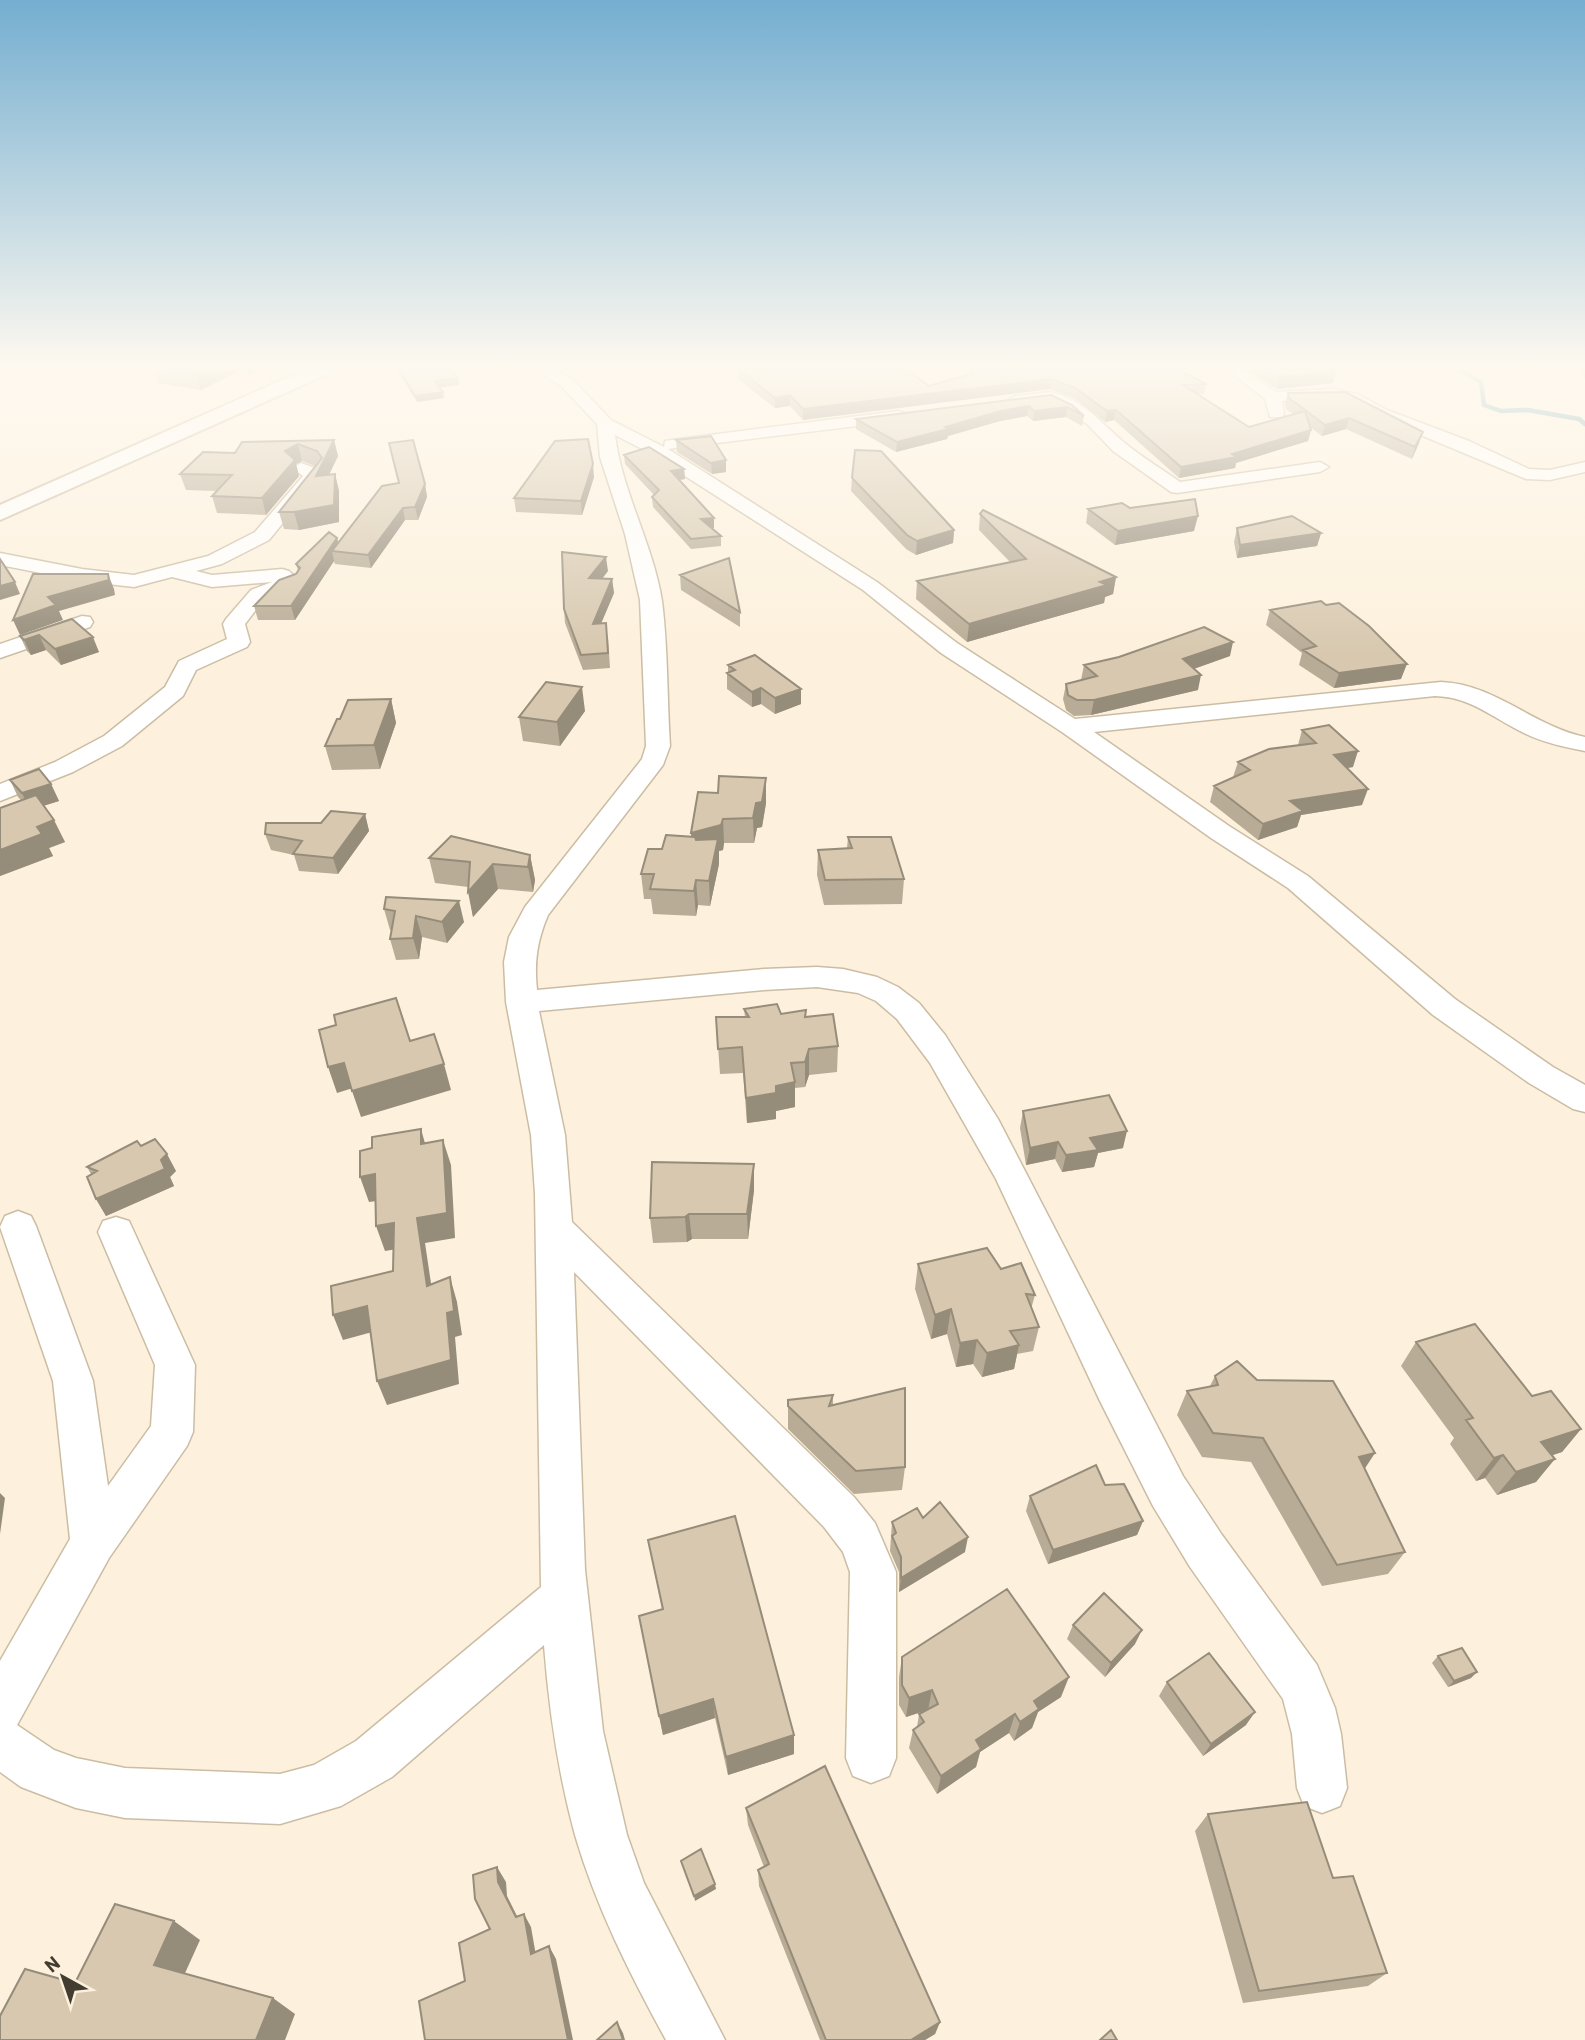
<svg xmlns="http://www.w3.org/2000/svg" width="1585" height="2040" viewBox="0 0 1585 2040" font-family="Barlow,sans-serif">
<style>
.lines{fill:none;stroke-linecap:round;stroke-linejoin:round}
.stream{stroke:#67a5ad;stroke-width:4.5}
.minor-casing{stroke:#cbbda4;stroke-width:3}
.highway-casing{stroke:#cbbda4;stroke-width:4}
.minor{fill:#fff;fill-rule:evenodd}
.highway{fill:#fff;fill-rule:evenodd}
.wall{fill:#b9ac96}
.shaded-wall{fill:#968c7a}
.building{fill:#d7c8af;stroke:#968c7a;stroke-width:2}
</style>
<rect width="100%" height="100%" fill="#fdf1dd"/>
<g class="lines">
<!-- stream -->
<path class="stream" d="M1458,369L1481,382L1484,405L1501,411L1528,410L1579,419L1585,424"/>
<defs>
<path id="minor" d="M535,369H554L573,380L611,420L664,447L665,441L671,440L898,411L904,413L906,416L904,419L898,421L668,449L877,582L957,643L1075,719L1441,682C1495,684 1533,726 1585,737V751C1565,747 1545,743 1526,734C1494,719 1472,697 1435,696L1094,732L1229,826L1308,876L1455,999L1553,1067L1585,1085V1112L1573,1109L1529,1083L1433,1015L1288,888L1211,838L1062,732L941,653L863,590L646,451L615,435C622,492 653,544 662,601C668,648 667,698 670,746L663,765L548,915C537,941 534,962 537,990L764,969L817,967L843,969L877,977L898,987L919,1003L945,1035L998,1119L1183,1476L1222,1535L1317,1665L1335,1708L1341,1734L1347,1788L1340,1806L1322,1813L1304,1806L1297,1788L1292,1734L1283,1699L1190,1567L1153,1506L1100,1401L996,1179L930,1063L897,1019L876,1001L858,993L817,987L764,990L539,1011L565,1135L572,1222L854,1497L875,1523L896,1572V1758L889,1776L871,1783L853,1776L846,1758L850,1572L843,1552L824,1527L574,1272L585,1570L603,1731L627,1835L644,1883L725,2040H666C630,1974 596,1907 575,1835C558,1773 549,1709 544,1645L392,1777L341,1806L280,1824L125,1818L76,1808L21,1787L0,1772V1661L70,1539L53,1381L0,1227L5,1216L18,1211L31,1216L36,1226L93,1381L108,1486L151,1426L155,1365L98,1232L103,1221L116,1217L129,1221L195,1365L193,1432L187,1446L109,1558L17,1725L54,1750L76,1758L125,1768L280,1774L314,1765L356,1741L541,1587L535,1194L531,1135L506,1002L504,962L509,937L525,907L642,759L646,746L640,600L625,534L600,457L597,424L561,386Z
M1226,369H1243L1276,392L1332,389L1357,394L1387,410L1469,441L1529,469L1550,470L1585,462V472L1550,480L1526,479L1375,416L1347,401L1332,399L1282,401L1284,414L1282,417H1270L1265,399Z
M1050,392C1086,400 1100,423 1126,444C1143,458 1162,469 1180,482L1320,462L1329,467L1320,472L1177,493L1171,492L1113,451L1087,424L1054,403L1015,406L1007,401L1015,396Z
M301,463L320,470L323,474L269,540L222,564L196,571L212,575L282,569L289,571L301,582L298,586L265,598L245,624L250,642L247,647L196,670L183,696L122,746L73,772L0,801V784L55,762L104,736L165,687L179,661L227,639L223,624L226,619L251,590L272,582L212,587L172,577L134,587L82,581L0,565V553L82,569L134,575L208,556L255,532L303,476L292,468Z
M82,616L90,617L93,622L90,627L0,658V644Z"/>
<path id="highway" d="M307,369H332L330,373L0,520V505Z"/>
</defs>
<!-- minor casing -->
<use href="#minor" class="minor-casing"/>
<!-- highway casing -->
<use href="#highway" class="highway-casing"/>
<!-- minor -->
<use href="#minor" class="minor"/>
<!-- highway -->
<use href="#highway" class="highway"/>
</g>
<!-- wall -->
<path class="wall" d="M155,369H260L250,374L239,371L201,390L159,383Z
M396,369H451L458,378L459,385L440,387L444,398L417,402Z
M738,369L929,386L968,375L969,369H1177L1206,384L1204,394H1198L1249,427L1293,414L1286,409L1285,403L1288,393L1419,443L1412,459L1346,429L1322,436L1310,427L1311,430L1308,441L1236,463L1235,468L1179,478L1114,420L1105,422L1074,398L1050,389L803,420L790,406L775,408L738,379Z
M1247,369H1332L1333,383L1277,389Z
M1578,369H1585V378Z
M1051,395L1084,416L1082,426L1066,417L1033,421L1027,416L1000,421L948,436L947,439L896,452L856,429V419Z
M334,440L338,456L329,475L335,474L339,491V522L299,530L284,529L279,512L315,466L302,461L296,464L299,476L266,515L217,513L212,496L217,491L186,490L180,474L235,453Z
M676,440L726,460V472L712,474L677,452Z
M624,455L684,469L685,479L679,480L714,518V528H711L721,536V546L691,549L653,507L652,497L654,495L625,464Z
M594,477L582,515L516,512L514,498Z
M852,478L954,530L953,543L916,555L906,549L851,491Z
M425,484L427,497L418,520H405L371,568L335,564L334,561L295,620H258L254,606L296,574L298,571L296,564L337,538L338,542Z
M1130,508L1194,531L1115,545L1086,523L1088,509Z
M980,514L1116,577L1113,594L1105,597L1104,603L967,642L916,599L917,581L1010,562L979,530Z
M1237,528L1321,533L1317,546L1237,558L1234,542Z
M608,571L602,579H612L614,593L601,623L608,637L610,668L583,670L565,623L564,609Z
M680,575L740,612V627L681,590Z
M1270,610L1401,679L1334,688L1299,665L1302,653L1266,625Z
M72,619L99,652L61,665L46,650L31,655L27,651L20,636Z
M1230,656L1194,669L1198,690L1091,715L1074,716L1066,710L1063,699L1066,684L1081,680L1084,665Z
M728,665L801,689V704L775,714L761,704L752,707L727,689V673H728Z
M391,699L396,723L380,769L332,770L325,746L340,719Z
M585,711L560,746L523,741L519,717Z
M1302,730L1353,767L1347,768L1362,805L1301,815L1297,827L1258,840L1210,802L1214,786L1233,777L1238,762L1298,745Z
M10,780L51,784L59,801L43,806L65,842L49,848L53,856L0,876V808L21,800L18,797Z
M698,792L766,803L762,827L757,828L754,843H724L723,850L719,851V864L710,906L698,905L696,916L653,914L651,899H644L641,874L662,849L691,837Z
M365,814L369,831L338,874L299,871L294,855L271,850L265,834Z
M848,837L904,879L902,904L824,905L817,875L818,850L847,848Z
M530,855L535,880L533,892L498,889L473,917L468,887L435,883L429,858Z
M384,909L464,922L447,943L422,937L419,959L396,960L390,939L392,930H390Z
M744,1009L806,1017L838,1046L837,1072L809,1075L805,1087L795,1088V1107L776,1111V1119L747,1123L743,1073L720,1074L716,1017H745Z
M1023,1111L1123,1148L1098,1153L1094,1167L1062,1172L1055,1159L1026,1165L1020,1128Z
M141,1146L176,1171L170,1177L174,1186L106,1216L96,1199L91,1174L87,1167Z
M754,1190L748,1239H692L687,1242L653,1243L650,1218Z
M918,1264L1001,1269L1035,1295L1031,1309L1039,1327L1033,1351L1017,1354L1014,1369L982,1377L973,1364L956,1367L947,1334L931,1339L915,1289Z
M1416,1342L1532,1396L1581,1429L1562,1452L1552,1455L1536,1482L1497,1495L1485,1478L1476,1481L1450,1444L1454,1438L1401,1366Z
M1215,1376L1257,1380L1365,1469L1405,1552L1388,1574L1322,1586L1251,1462L1202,1457L1177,1415L1187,1391L1210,1386Z
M833,1395V1406L905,1467L902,1490L854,1494L788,1429V1400Z
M1105,1485L1143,1521L1137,1535L1048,1564L1026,1511L1030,1496Z
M923,1518L965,1552L899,1592V1572L890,1551L892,1522Z
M648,1540L794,1735V1754L728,1775L715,1718L663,1735L639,1616L662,1609Z
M1073,1625L1135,1644L1105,1677L1067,1639Z
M1438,1656L1471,1678L1448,1687L1432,1663Z
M902,1657L1061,1697L1038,1712L1032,1728L1014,1741L1009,1733L980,1752L976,1767L937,1794L909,1748L913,1730L917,1727L919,1714L926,1710L906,1717L899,1705V1677Z
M1167,1682L1246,1725L1203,1756L1159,1696Z
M746,1808L940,2022L935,2034L925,2040H820L759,1886L758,1870L764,1867L748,1825Z
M1208,1814L1333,1878L1387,1973L1368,1986L1243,2003L1195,1831Z"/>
<!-- shaded-wall -->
<path class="shaded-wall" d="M207,369H239V371L201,390L197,374Z
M248,369H260L250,374Z
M1336,371L1333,383L1277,389L1280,377Z
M458,378L459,385L437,388L435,381Z
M1051,379L1050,389L803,420V409Z
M443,392L444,398L417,402L415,396Z
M790,395V406L775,408V398Z
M1029,406L1027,416L1000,421L948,436L947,439L896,452L897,442L1001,411Z
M1067,407L1066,417L1033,421L1034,411Z
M1116,410L1114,420L1105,422L1107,411Z
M1349,418L1346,429L1322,436L1325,425Z
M1311,430L1308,441L1236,463L1235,468L1179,478L1181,467L1232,454Z
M1423,432L1419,443L1412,459L1415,447Z
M334,440L338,456L320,493L316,476Z
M298,444L302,461L296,464L299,476L266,515L262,498L285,451Z
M726,460V472L712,474L711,463Z
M593,464L594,477L582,515L581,501Z
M684,469L685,479L672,481L671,471Z
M335,474L339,491V522L299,530L294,512Z
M425,484L427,497L418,520L415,507Z
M403,508L405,520L371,568L368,555Z
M1198,516L1194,531L1115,545L1118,531Z
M714,518V528L701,530V519Z
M954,530L953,543L916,555L917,541Z
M1321,533L1317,546L1237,558L1240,545Z
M337,538L341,552L332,551L334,561L295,620L291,606Z
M606,557L608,571L591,592L589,578Z
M108,574L114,589L115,595L59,611L63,620L20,635L13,620L48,597Z
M1116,577L1113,594L1105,597L1104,603L967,642L969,624Z
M612,579L614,593L595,638L593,624Z
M15,582L20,594L0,600V586Z
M39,635L46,650L31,655L24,640Z
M93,637L99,652L61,665L55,649Z
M1233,642L1230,656L1179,674L1183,659Z
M1407,664L1401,679L1334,688L1339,673Z
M1201,675L1198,690L1091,715L1094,700Z
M582,687L585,711L560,746L557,722Z
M761,688V704L752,707V692Z
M801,689V704L775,714V698Z
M391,699L396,723L380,769L374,745Z
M1358,751L1353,767L1329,771L1334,755Z
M766,778V803L762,827L757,828L754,843L753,818L756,803Z
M51,784L59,801L30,810L22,793Z
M1368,789L1362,805L1301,815L1297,827L1258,840L1263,824L1290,801Z
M365,814L369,831L338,874L333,858Z
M723,819L724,843L723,850L719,851V864L710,906L709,881L693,858L691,833Z
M54,820L65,842L49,848L53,856L0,876V850L37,827Z
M530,855L535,880L533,892L528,867Z
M493,864L498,889L473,917L468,892Z
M696,880L698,905L696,916L694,891Z
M459,901L464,922L447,943L442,922Z
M416,916L422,937L419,959L413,938Z
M809,1049V1075L805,1087V1062Z
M344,1063L353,1088L337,1093L328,1067Z
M444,1064L451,1090L361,1117L352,1091Z
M795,1082V1107L776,1111V1119L747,1123L746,1098L776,1086Z
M421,1129L428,1154L421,1144Z
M1127,1131L1123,1148L1098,1153L1094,1167L1062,1172L1066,1155L1090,1138Z
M443,1140L451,1165L455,1238L425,1243L435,1310L427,1286L417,1218Z
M1058,1142L1055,1159L1026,1165L1030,1148Z
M167,1154L176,1171L170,1177L174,1186L106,1216L96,1199L161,1160Z
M754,1164V1190L748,1239L747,1214Z
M375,1174L384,1200L369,1202L360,1177Z
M689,1214L692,1239L687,1242L685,1217Z
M394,1223L403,1248L385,1251L376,1226Z
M450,1277L457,1302L462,1335L455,1337L459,1384L387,1405L377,1381L447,1313Z
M367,1306L376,1331L343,1340L333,1315Z
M951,1309L947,1334L931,1339L935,1315Z
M977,1340L973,1364L956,1367L960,1343Z
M1019,1345L1014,1369L982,1377L987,1353Z
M1581,1429L1562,1452L1523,1465L1541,1442Z
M1375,1453L1360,1476L1359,1457Z
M1503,1455L1485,1478L1476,1481L1494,1458Z
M1555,1459L1536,1482L1497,1495L1516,1472Z
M0,1493L5,1498L0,1534Z
M1143,1521L1137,1535L1048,1564L1053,1550Z
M968,1537L965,1552L899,1592L901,1578Z
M1142,1630L1135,1644L1105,1677L1111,1663Z
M1477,1672L1471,1678L1448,1687L1454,1681Z
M1069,1677L1061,1697L1038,1712L1032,1728L1014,1741L1020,1722L1034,1701Z
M932,1690L928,1710L906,1717L909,1698Z
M713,1699L715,1718L663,1735L659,1716Z
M1255,1712L1246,1725L1203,1756L1211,1744Z
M1015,1714L1009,1733L980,1752L976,1767L937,1794L941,1776L976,1740Z
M794,1735V1754L728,1775L726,1757Z
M497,1867L506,1882L507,1896L524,1930L498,1882Z
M715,1884L716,1889L695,1901L694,1896Z
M524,1914L531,1927L538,1967L531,1954Z
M174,1921L200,1940L181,1982L154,1965Z
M549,1946L556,1959L573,2040H568Z
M273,1998L295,2014L285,2040H256Z
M617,2022L623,2033L625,2040H623Z
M940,2022L935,2034L925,2040H911Z"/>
<!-- building -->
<path class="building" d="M166,369H207L197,374Z
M399,369H451L458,378L435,381L443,392L415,396Z
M738,369H906L929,386L974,373L971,369H1177L1206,384L1183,385L1249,427L1305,411L1311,430L1232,454L1237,457L1181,467L1116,410L1107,411L1075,388L1051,379L803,409L790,395L775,398Z
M1268,369H1332L1336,371L1280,377Z
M1345,392L1423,432L1415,447L1349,418L1325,425L1289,398L1288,393Z
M1051,395L1072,405L1084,416L1067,407L1034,411L1029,406L1001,411L945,427L948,429L897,442L856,419Z
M711,436L726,460L711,463L676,440Z
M588,439L593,464L581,501L514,498L555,441Z
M334,440L316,476L335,474L334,505L294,512H279L322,458L317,451L298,444L285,451L295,460L262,498L212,496L232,475L180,474L203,452L235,453L242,442Z
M413,440L425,484L415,507L403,508L368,555L332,551L382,486L399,483L389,443Z
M649,447L684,469L671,471L714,518L701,519L721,536L691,539L652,497L659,490L624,455Z
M855,450L881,451L954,530L917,541L907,535L852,478Z
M1195,499L1198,516L1118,531L1088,509L1122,503L1130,508Z
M983,510L1116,577L1100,582L1107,585L969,624L917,581L1026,559L980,514Z
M1292,516L1321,533L1240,545L1237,528Z
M329,532L337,538L291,606H254L279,580L296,574L300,568L296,564Z
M562,552L606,557L589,578L612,579L593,624L606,623L608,653L581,655L564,609Z
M729,558L740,612L680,575Z
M0,559L15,582L0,586Z
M33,574H108L109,580L48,597L56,605L13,620Z
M1321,601L1326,605L1339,603L1369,626L1407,664L1339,673L1303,650L1316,646L1270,610Z
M72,619L93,637L55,649L39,635L24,640L20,636Z
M1204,627L1233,642L1183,659L1201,675L1094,700H1077L1068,695L1066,684L1097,676L1084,665L1119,657Z
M755,655L801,689L775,698L761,688L752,692L727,673L735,670L728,665Z
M546,682L582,687L557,722L519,717Z
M391,699L374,745L325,746L337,719H340L348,700Z
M1329,725L1358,751L1334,755L1368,789L1290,801L1303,811L1263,824L1214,786L1250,770L1238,762L1269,749L1316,743L1302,730Z
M39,769L51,784L22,793L10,780Z
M719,776L766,778L762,802L756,803L753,818L723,819L721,825L691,833L698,792L718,793Z
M36,795L54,820L37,827L42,834L0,850V808Z
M331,811L365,814L333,858L293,854L302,841L265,834L266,823H321Z
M666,835L695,837L696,840L718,839L709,881L696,880L694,891L650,889L654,874H641L648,849H662Z
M451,836L530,855L528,867L493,864L468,892L470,862L429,858Z
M848,837H891L904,879L825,880L818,850L852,848Z
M386,897L459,901L442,922L416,916L413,938L390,939L395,911L384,909Z
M396,998L410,1041L434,1034L444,1064L352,1091L344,1063L328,1067L319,1030L336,1025L334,1015Z
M777,1004L781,1014L806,1010L805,1017L833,1014L838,1046L809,1049L805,1062L791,1063L795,1082L776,1086V1093L746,1098L742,1047L718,1049L716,1017H749L744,1009Z
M1109,1095L1127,1131L1090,1138L1098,1150L1066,1155L1058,1142L1030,1148L1023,1111Z
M421,1129V1144L443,1140L447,1213L417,1218L427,1286L450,1277L454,1311L447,1313L451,1360L377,1381L367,1306L333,1315L331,1286L393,1271L394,1223L376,1226L375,1174L360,1177V1151L372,1148V1137Z
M155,1139L167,1154L161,1160L165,1169L96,1199L87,1177L97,1171L87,1167L137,1141L141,1146Z
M652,1162L754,1164L747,1214H689L685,1217L650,1218Z
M987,1248L1001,1269L1021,1263L1035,1295L1026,1294L1039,1327L1010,1331L1019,1345L987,1353L977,1340L960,1343L951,1309L935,1315L918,1264Z
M1475,1324L1532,1396L1551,1391L1581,1429L1541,1442L1555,1459L1516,1472L1503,1455L1494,1458L1466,1420L1473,1418L1416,1342Z
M1237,1361L1257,1380L1333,1381L1375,1453L1359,1457L1405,1552L1337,1565L1263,1438L1213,1433L1187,1391L1218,1385L1215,1376Z
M905,1388V1467L856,1471L788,1406V1400L833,1395L829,1406Z
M1096,1465L1105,1485L1124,1484L1143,1521L1053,1550L1030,1496Z
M940,1502L968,1537L901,1578V1557L892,1536L896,1533L892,1522L917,1508L923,1518Z
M735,1516L794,1735L726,1757L713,1699L659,1716L639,1616L663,1609L648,1540Z
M1007,1589L1069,1677L1034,1701L1039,1709L1020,1722L1015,1714L976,1740L981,1749L941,1776L913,1730L924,1722L919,1714L938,1704L932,1690L909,1698L902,1685V1657Z
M1104,1593L1142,1630L1111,1663L1073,1625Z
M1462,1648L1477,1672L1454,1681L1438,1656Z
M1209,1653L1255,1712L1211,1744L1167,1682Z
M825,1766L940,2022L911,2040H826L758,1870L769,1864L746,1808Z
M1307,1802L1333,1878L1353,1876L1387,1973L1259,1991L1208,1814Z
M701,1849L715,1884L694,1896L681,1861Z
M497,1867L498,1882L516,1917L524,1914L531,1954L549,1946L568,2040H425L419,2001L465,1981L459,1943L490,1929L475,1899L473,1875Z
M115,1904L174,1921L154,1965L273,1998L256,2040H0V2016L25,1969L75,1983Z
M617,2022L623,2040H597Z
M1111,2030L1117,2040H1100Z"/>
<!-- sky -->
<linearGradient id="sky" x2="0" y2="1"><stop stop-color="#74aed0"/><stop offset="0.56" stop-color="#fef9f0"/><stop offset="1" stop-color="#fef9f0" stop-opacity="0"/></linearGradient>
<rect width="1585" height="655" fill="url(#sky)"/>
<!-- north arrow -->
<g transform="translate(63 1977) rotate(320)" stroke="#fdf1dd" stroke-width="5" paint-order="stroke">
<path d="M0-5L12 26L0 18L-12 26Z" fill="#423c31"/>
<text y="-10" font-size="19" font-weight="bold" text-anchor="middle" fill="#423c31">N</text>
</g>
</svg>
